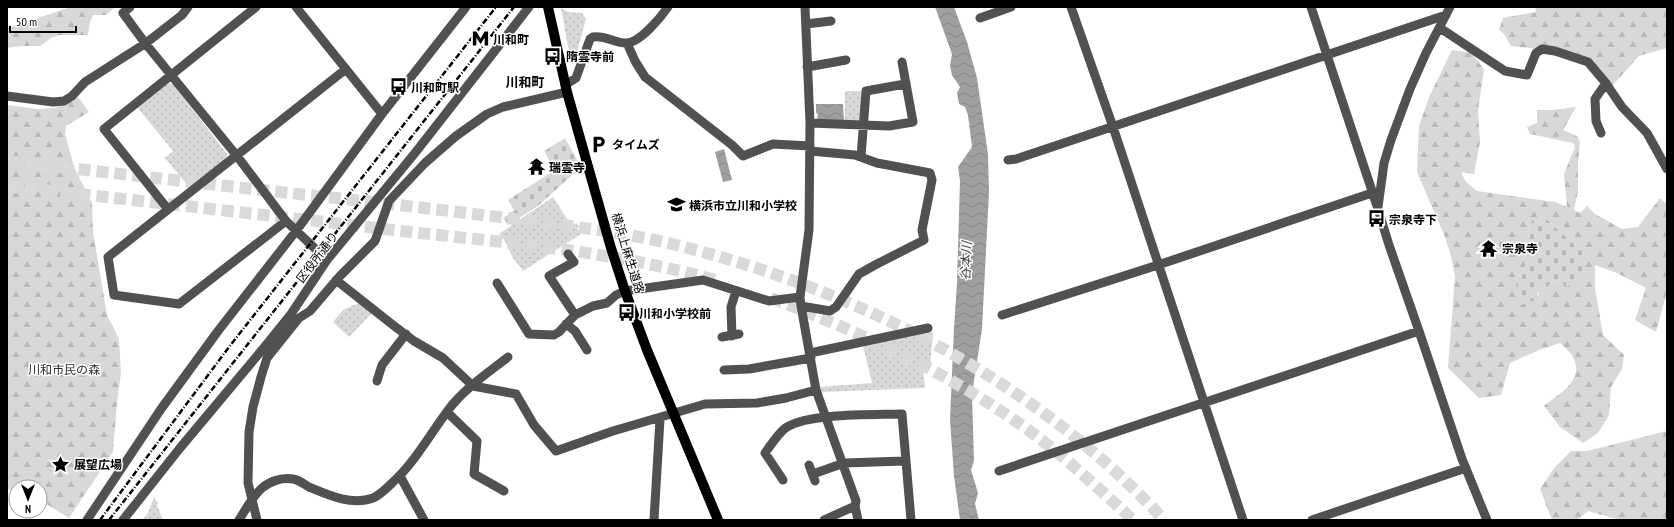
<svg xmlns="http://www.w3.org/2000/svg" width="1674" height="527" viewBox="0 0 1674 527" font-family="'PT Sans Narrow','Noto Sans JP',sans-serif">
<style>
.grass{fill:url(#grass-dots)}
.forest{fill:url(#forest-firs);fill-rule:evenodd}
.cemetery{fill:url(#cemetery-stones)}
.water{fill:url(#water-waves)}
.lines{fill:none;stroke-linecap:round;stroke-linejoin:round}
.highway-tunnel{stroke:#d9d9d9;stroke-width:12;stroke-dasharray:12 6;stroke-linecap:butt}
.minor{stroke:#515151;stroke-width:9}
.major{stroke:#000;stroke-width:10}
.rail{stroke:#000;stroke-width:2.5;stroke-dasharray:6 2 1 2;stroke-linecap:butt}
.labels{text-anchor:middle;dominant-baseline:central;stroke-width:3;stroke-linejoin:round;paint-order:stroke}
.poi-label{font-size:12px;font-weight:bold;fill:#000;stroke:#fff;text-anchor:start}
.street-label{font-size:12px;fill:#000;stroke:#fff}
.park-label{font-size:12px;fill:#2f2f2f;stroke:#fff}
.neighbourhood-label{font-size:13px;font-weight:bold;fill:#000;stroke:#fff}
.water-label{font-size:13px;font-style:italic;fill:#404040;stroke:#fff}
</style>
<defs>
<pattern id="grass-dots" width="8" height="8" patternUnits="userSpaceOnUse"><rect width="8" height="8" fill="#d8d8d8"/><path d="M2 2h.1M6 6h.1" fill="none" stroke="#b8b8b8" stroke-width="1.8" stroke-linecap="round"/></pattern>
<pattern id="forest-firs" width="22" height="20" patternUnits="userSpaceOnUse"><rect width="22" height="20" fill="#d8d8d8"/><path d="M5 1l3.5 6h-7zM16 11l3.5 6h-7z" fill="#b8b8b8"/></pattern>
<pattern id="cemetery-stones" width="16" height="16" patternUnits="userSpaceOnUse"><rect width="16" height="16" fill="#d8d8d8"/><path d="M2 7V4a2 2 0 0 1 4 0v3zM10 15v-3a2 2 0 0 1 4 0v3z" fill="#b8b8b8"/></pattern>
<pattern id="water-waves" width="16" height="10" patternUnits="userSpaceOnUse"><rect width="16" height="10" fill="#9f9f9f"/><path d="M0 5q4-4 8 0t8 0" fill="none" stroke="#878787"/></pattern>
</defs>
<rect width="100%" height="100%" fill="#fff"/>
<!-- grass -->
<path class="grass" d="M561,8L568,12L582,13L586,19L575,60L570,58Z
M167,83L173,84L227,154L226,159L190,188L165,158L173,151L137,107Z
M845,91H861V119L857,121L845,120Z
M553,197L571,225L577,223L579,227L577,228L581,234L523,271C520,266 514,261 512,256C507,247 506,240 499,234Z
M361,302L373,312L349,337L333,322L343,310Z
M925,331L933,332L930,367L923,368L925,388L821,392L819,387L872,383L863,346Z
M154,497L158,503L157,505L163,520H142L148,513Z"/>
<!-- forest -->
<path class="forest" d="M71,7H115L106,15H93L90,22L88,35H59L51,38L40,46H21L7,48V28Z
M1535,7H1667V48L1639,56L1612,86L1588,60L1558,48H1529L1511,46L1504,34L1499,30L1503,18L1536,12Z
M1452,50L1471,53L1484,69L1478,110L1480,142L1474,174L1461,172L1466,182L1477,191L1555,202L1567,207L1564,174L1575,147L1573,143L1530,134L1527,127L1537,123V110H1552L1576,107L1563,130L1577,136L1580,142L1578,163V191L1574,210L1580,213L1587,206L1595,214L1622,229L1638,227L1660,198L1667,204V300L1665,299L1656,332L1635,320L1646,288L1617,273L1595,265V288L1603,335L1624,355L1622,369L1611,387L1609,415L1598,433L1583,443L1560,427L1544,406C1560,393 1585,380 1573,357C1571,352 1564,347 1560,343L1539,350L1510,363L1501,395L1479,398L1448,368L1455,276L1451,256L1445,237L1417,172L1419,126L1430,95ZM1545,218L1586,255L1561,281L1554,282L1539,290L1538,296L1518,277L1525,266L1529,226Z
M78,97L89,112L66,126L65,134L74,167L92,203L93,232L107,315L119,339L121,373L117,402L113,452L69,518L40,500V487H16V492L7,489V105L38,109L55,108Z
M1667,431V520H1620L1588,511L1577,520H1552L1540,489L1555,467L1571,451H1587Z"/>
<!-- cemetery -->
<path class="cemetery" d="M565,138L581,167L538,206L508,225L503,218L514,210L508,200L555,170L544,151Z
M1545,218L1586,255L1581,279L1567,287L1561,281L1554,282L1539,290L1535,300L1521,305L1515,293L1518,277L1525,266L1529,226L1534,219Z"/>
<!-- water -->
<path class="water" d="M935,7H954L967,42L977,78L988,154L989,192L982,329L972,394L974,461L971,470L978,493L975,504L979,520H960L954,476L950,420L954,328L957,283L960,181L958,167L972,147L968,115L965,107L959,104L957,93L960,87L952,75L950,66L952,54Z
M816,104H843L844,121L817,119L818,114L816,113Z
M724,149L732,180L723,182L715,152Z"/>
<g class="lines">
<!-- highway-tunnel -->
<path class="highway-tunnel" d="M7,161C129,175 251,189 373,202C433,209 493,216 553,224C594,229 635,235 676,245C858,290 1036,381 1164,520
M7,186C141,201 276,216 410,232C512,243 616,252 715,280
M771,298C857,331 941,369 1017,422C1059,451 1096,486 1133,520"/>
<!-- minor -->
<path class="minor" d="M130,7L123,13L145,43L237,156L286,221L327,260
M296,7L382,114
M805,7L810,123L809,230L800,297L801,306L816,390L856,501L855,506L858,520
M1071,7L1113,127L1243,520
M1311,7L1378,209L1389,245L1419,331L1462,459L1487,520
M980,18L1011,7
M806,24L831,21
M1440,28L1505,71L1527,75L1536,53L1542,49L1555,51L1588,62L1605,82L1622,107L1647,133L1667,169
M627,43L635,61L645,77L732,145L743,156L773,144L810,146
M807,67L846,60
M565,85L576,78L590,39L593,37C605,35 615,43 626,43C640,43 661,17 668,7
M7,96L53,102L64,101L72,96L85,82L146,43L182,15L188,7
M810,123L889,126L913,122L902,62
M1601,133L1596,121L1595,99L1606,83
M861,157L866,91L905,84
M1008,160L1016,159L1446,15
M1378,207L1384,163L1391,140L1410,89L1426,53L1450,7
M167,208L104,129L256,7
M286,221L179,304L114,295L108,257L346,69
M568,254L574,262L549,276L575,315
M336,280L393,325L414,341L443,358L473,386L516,394L534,425L556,451L613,431L705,404L757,403L786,398L816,390
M497,283L529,334L554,335L559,332L575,315L593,306L607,303L616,295L625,291L703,280L769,301L800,297
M801,306L830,311L836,307L859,274L875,265L924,240L922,230L932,180L930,173L877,163L855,155L810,151
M1002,315L1158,265L1372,193
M566,324L575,331L587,350
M732,336L731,307L736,291
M722,337L739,334
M810,353L928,328
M724,370L749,369L811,358
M377,381L382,365L406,334
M447,412L477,441L474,474L504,491
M809,465L815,481
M999,471L1419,331
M813,474L844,463L905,461
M400,476L424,520
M783,480L765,453C770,446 780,431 787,427C810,413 873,415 902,414L911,520
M87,520L161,409L218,331L296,231L382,114L466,7
M123,520L180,448L267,344L291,314L327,260L415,153L529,7
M239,520C246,509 252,497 262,488C270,481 283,477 293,479C299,480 304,484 309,487C328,495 352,506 373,498C380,495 387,488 392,483C416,461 430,434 449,409C464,389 489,372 508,357
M257,520L248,483L249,432L253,407L261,377L267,358L299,318L310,311L340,276L375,241L389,201L425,163L456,136L487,114L503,107L567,92
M654,520L660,419
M824,520L855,506
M1312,520L1466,468"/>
<!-- major -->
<path class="major" d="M548,7L567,92L611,248L625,291L647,350L718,520"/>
<!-- rail -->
<path class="rail" d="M100,520L229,347L496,7
M109,520L514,7"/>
</g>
<!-- icons -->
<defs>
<symbol id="metro-bare" viewBox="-9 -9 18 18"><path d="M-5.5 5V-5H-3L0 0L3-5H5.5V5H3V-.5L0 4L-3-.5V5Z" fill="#000" stroke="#fff" stroke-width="2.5" paint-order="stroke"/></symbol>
<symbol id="bus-bare" viewBox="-9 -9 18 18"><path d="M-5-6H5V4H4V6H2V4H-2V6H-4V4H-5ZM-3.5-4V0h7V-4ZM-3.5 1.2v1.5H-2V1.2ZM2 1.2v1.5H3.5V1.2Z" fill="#000" stroke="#fff" stroke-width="2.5" paint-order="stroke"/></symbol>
<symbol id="parking-bare" viewBox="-9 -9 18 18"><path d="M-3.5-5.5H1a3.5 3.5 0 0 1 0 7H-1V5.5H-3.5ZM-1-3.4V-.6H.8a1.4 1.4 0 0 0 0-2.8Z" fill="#000" stroke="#fff" stroke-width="2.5" paint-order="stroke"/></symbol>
<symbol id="temple-bare" viewBox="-9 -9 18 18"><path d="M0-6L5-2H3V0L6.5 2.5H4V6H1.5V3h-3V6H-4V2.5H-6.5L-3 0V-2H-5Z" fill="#000" stroke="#fff" stroke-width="2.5" paint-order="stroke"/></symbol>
<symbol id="school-bare" viewBox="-9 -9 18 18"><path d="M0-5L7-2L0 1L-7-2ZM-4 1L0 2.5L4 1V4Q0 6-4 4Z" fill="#000" stroke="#fff" stroke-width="2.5" paint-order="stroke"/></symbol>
<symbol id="sight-bare" viewBox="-9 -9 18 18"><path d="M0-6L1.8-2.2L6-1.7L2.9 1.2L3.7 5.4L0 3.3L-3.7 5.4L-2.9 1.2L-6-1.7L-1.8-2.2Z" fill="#000" stroke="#fff" stroke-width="2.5" paint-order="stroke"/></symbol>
</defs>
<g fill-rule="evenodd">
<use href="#metro-bare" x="468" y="26" width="25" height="25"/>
<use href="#bus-bare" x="540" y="44" width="25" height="25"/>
<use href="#bus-bare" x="386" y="74" width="25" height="25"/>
<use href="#parking-bare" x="586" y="132" width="25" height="25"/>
<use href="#temple-bare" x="524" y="154" width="25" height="25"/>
<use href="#school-bare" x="664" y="192" width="25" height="25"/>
<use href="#bus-bare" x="1364" y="206" width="25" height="25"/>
<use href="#temple-bare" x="1476" y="236" width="25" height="25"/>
<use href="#bus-bare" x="614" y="300" width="25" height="25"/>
<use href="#sight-bare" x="48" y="452" width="25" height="25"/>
</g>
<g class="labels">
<!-- poi labels -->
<g class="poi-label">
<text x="493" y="39">川和町</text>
<text x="566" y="56">隋雲寺前</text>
<text x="411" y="87">川和町駅</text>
<text x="612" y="144">タイムズ</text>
<text x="549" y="167">瑞雲寺</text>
<text x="689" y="205">横浜市立川和小学校</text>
<text x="1389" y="219">宗泉寺下</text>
<text x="1502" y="248">宗泉寺</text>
<text x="639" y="313">川和小学校前</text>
<text x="74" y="464">展望広場</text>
</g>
<!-- street labels -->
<g class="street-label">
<text transform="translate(628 253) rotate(73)">横浜上麻生道路</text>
<text transform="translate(317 257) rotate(-53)">区役所通り</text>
</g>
<!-- park labels -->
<g class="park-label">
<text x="64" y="369">川和市民の森</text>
</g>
<!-- neighbourhood labels -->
<g class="neighbourhood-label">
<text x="525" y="82">川和町</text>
</g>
<!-- water labels -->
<g class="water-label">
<text transform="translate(966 261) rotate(-87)">谷本川</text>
</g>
</g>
<!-- border -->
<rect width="1674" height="527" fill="none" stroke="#000000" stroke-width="16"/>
<!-- north arrow -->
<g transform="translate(28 499) rotate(180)"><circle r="19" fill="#ffffff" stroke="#999999"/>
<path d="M0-3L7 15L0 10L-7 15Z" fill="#000000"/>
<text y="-6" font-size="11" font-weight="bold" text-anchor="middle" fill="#000000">N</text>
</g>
<!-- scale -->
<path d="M10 26v6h66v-6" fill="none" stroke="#000000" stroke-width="2"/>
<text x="16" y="26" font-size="12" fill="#000000" stroke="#ffffff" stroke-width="3" paint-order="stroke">50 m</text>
</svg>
